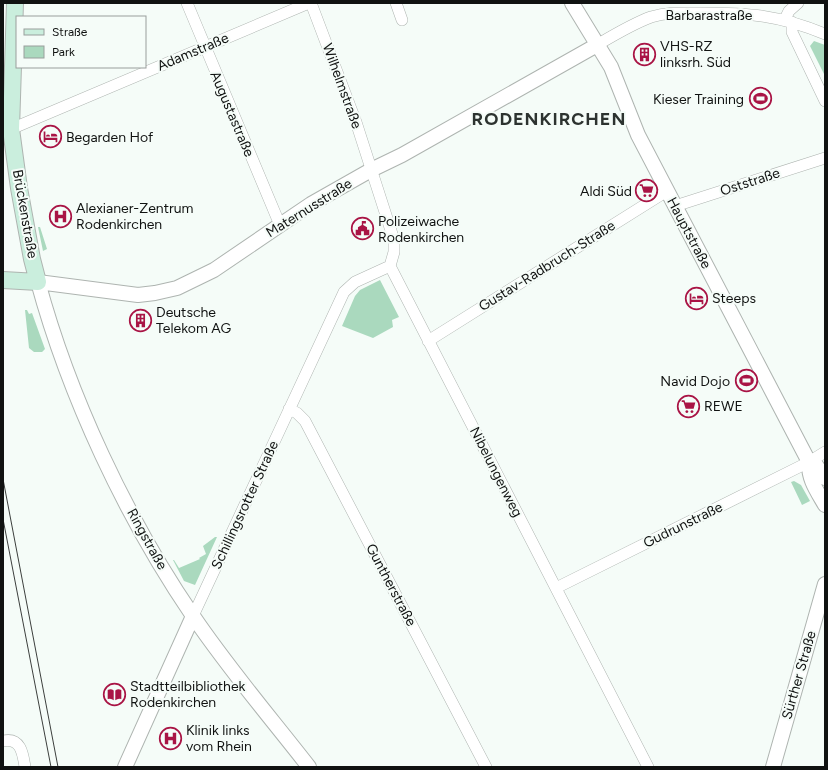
<svg xmlns="http://www.w3.org/2000/svg" width="828" height="770" viewBox="0 0 828 770" font-family="Figtree,sans-serif">
<style>
.green{fill:#aad9be}
.lines{fill:none;stroke-linecap:round;stroke-linejoin:round}
.minor-casing{stroke:#aeb4b0;stroke-width:12}
.tertiary-casing{stroke:#aeb4b0;stroke-width:16}
.secondary-casing{stroke:#aeb4b0;stroke-width:18}
.minor{stroke:#fff;stroke-width:11}
.tertiary{stroke:#fff;stroke-width:14}
.secondary{stroke:#caeedd;stroke-width:16}
.tram{stroke:#3c3f3d;stroke-width:1}
.labels{text-anchor:middle;dominant-baseline:central;stroke-width:4;stroke-linejoin:round;paint-order:stroke}
.street-label{font-size:14px;fill:#101211;stroke:#f5fcf8}
.poi-label{font-size:14px;fill:#101211;stroke:#f5fcf8;text-anchor:start}
.district-label{font-size:18px;font-weight:bold;letter-spacing:1px;fill:#2d3330;stroke:#f5fcf8}
</style>
<rect width="100%" height="100%" fill="#f5fcf8"/>
<!-- green -->
<path class="green" d="M814,41L825,45V76L810,46Z
M38,227H40L47,249L43,251Z
M380,280L399,317L392,320L393,327L373,338L342,326L355,296L360,290Z
M25,310H27L29,314L32,313L45,349L42,352H34L29,348Z
M794,481L801,485L810,501L802,505L791,482Z
M215,537H217L195,585L184,581L173,560H174L179,568L200,559L199,558L206,554L203,546Z"/>
<g class="lines">
<defs>
<path id="minor" d="M187,3L280,225
M311,3L356,122L394,240V252L390,266L648,767
M396,3L402,20
M785,19L789,11L798,3
M792,22V32L825,101
M597,45C614,35 632,24 651,17C667,12 683,13 700,13C749,13 779,15 825,34
M11,129L309,3
M675,206L825,158
M428,341L667,191
M289,409L297,413L305,421L486,767
M556,588L809,462L825,452
M193,616L344,292L355,282L390,266
M3,741C21,737 23,754 25,767"/>
<path id="tertiary" d="M572,3L611,67L638,135L809,462C808,479 817,491 825,505
M809,462L816,465L825,478
M125,767L193,616
M309,767C270,717 228,668 193,616C126,518 69,396 38,282L138,295L155,293L177,288L214,270L311,204L371,170L402,155L597,45
M773,767L825,584"/>
<path id="secondary" d="M3,280L38,282L32,259L19,188L11,129L15,3"/>
</defs>
<!-- minor casing -->
<use href="#minor" class="minor-casing"/>
<!-- tertiary casing -->
<use href="#tertiary" class="tertiary-casing"/>
<!-- secondary casing -->
<use href="#secondary" class="secondary-casing"/>
<!-- minor -->
<use href="#minor" class="minor"/>
<!-- tertiary -->
<use href="#tertiary" class="tertiary"/>
<!-- secondary -->
<use href="#secondary" class="secondary"/>
<!-- tram -->
<path class="tram" d="M3,479L58,767
M3,519L51,767"/>
</g>
<!-- icons -->
<defs>
<symbol id="building-ring" viewBox="-11 -11 22 22"><circle r="9.5" fill="#f5fcf8" stroke="#a91445" stroke-width="1.5"/><path d="M-4-6H4V6H1V3H-1V6H-4ZM-2.5-4.3h1.7v1.8h-1.7ZM.8-4.3h1.7v1.8H.8ZM-2.5-1h1.7V.8h-1.7ZM.8-1h1.7V.8H.8Z" fill="#a91445"/></symbol>
<symbol id="stadium-ring" viewBox="-11 -11 22 22"><circle r="9.5" fill="#f5fcf8" stroke="#a91445" stroke-width="1.5"/><path d="M0-5a6.5 5 0 1 0 0 10a6.5 5 0 1 0 0-10ZM-3.5-1.8h7v3.6h-7Z" fill="#a91445"/></symbol>
<symbol id="hotel-ring" viewBox="-11 -11 22 22"><circle r="9.5" fill="#f5fcf8" stroke="#a91445" stroke-width="1.5"/><path d="M-6-4.5h1.5V1H6V5H4.5V3h-9V5H-6ZM-4 0a1.8 1.8 0 1 1 3.6 0ZM.5 0V-2.5h3Q6-2.5 6 0Z" fill="#a91445"/></symbol>
<symbol id="supermarket-ring" viewBox="-11 -11 22 22"><circle r="9.5" fill="#f5fcf8" stroke="#a91445" stroke-width="1.5"/><path d="M-6-5.5h2.5l.6 2H6L4.5 2H-2.5L-4.4-4H-6ZM-1.5 3.2a1.3 1.3 0 1 0 .1 0ZM3 3.2a1.3 1.3 0 1 0 .1 0Z" fill="#a91445"/></symbol>
<symbol id="hospital-ring" viewBox="-11 -11 22 22"><circle r="9.5" fill="#f5fcf8" stroke="#a91445" stroke-width="1.5"/><path d="M-5-5h3v3.5h4V-5h3V5h-3V1.5h-4V5h-3Z" fill="#a91445"/></symbol>
<symbol id="civic-ring" viewBox="-11 -11 22 22"><circle r="9.5" fill="#f5fcf8" stroke="#a91445" stroke-width="1.5"/><path d="M-.6-6.5H3V-4.5H.6V-3L4-1V1h2V6H-6V1h2V-1L-.6-3ZM-1.2 2.5V6h2.4V2.5Z" fill="#a91445"/></symbol>
<symbol id="library-ring" viewBox="-11 -11 22 22"><circle r="9.5" fill="#f5fcf8" stroke="#a91445" stroke-width="1.5"/><path d="M-6-4Q-3-5.5-.7-3.5V5Q-3 3-6 4ZM6-4Q3-5.5 .7-3.5V5Q3 3 6 4Z" fill="#a91445"/></symbol>
</defs>
<g fill-rule="evenodd">
<use href="#building-ring" x="632" y="42" width="25" height="25"/>
<use href="#stadium-ring" x="748" y="86" width="25" height="25"/>
<use href="#hotel-ring" x="38" y="124" width="25" height="25"/>
<use href="#supermarket-ring" x="634" y="178" width="25" height="25"/>
<use href="#hospital-ring" x="48" y="204" width="25" height="25"/>
<use href="#civic-ring" x="350" y="216" width="25" height="25"/>
<use href="#hotel-ring" x="684" y="286" width="25" height="25"/>
<use href="#building-ring" x="128" y="308" width="25" height="25"/>
<use href="#stadium-ring" x="734" y="368" width="25" height="25"/>
<use href="#supermarket-ring" x="676" y="394" width="25" height="25"/>
<use href="#library-ring" x="102" y="682" width="25" height="25"/>
<use href="#hospital-ring" x="158" y="726" width="25" height="25"/>
</g>
<g class="labels">
<!-- street labels -->
<g class="street-label">
<text x="709" y="15">Barbarastraße</text>
<text transform="translate(193 52) rotate(-23)">Adamstraße</text>
<text transform="translate(342 86) rotate(70)">Wilhelmstraße</text>
<text transform="translate(232 114) rotate(67)">Augustastraße</text>
<text transform="translate(750 182) rotate(-18)">Oststraße</text>
<text transform="translate(309 208) rotate(-32)">Maternusstraße</text>
<text transform="translate(25 214) rotate(80)">Brückenstraße</text>
<text transform="translate(689 233) rotate(62)">Hauptstraße</text>
<text transform="translate(547 266) rotate(-32)">Gustav-Radbruch-Straße</text>
<text transform="translate(496 472) rotate(63)">Nibelungenweg</text>
<text transform="translate(245 505) rotate(-65)">Schillingsrotter Straße</text>
<text transform="translate(683 525) rotate(-26)">Gudrunstraße</text>
<text transform="translate(147 539) rotate(61)">Ringstraße</text>
<text transform="translate(391 585) rotate(62)">Guntherstraße</text>
<text transform="translate(799 675) rotate(-74)">Sürther Straße</text>
</g>
<!-- poi labels -->
<g class="poi-label">
<text x="660" y="46">VHS-RZ<tspan x="660" dy="16">linksrh. Süd</tspan></text>
<text x="744" y="99" text-anchor="end">Kieser Training</text>
<text x="66" y="137">Begarden Hof</text>
<text x="632" y="191" text-anchor="end">Aldi Süd</text>
<text x="76" y="208">Alexianer-Zentrum<tspan x="76" dy="16">Rodenkirchen</tspan></text>
<text x="378" y="221">Polizeiwache<tspan x="378" dy="16">Rodenkirchen</tspan></text>
<text x="712" y="298">Steeps</text>
<text x="156" y="312">Deutsche<tspan x="156" dy="16">Telekom AG</tspan></text>
<text x="730" y="381" text-anchor="end">Navid Dojo</text>
<text x="704" y="406">REWE</text>
<text x="130" y="686">Stadtteilbibliothek<tspan x="130" dy="16">Rodenkirchen</tspan></text>
<text x="186" y="730">Klinik links<tspan x="186" dy="16">vom Rhein</tspan></text>
</g>
<!-- district labels -->
<g class="district-label">
<text x="549" y="119">RODENKIRCHEN</text>
</g>
</g>
<!-- border -->
<rect width="828" height="770" fill="none" stroke="#101211" stroke-width="8"/>
<!-- legend -->
<rect x="16" y="16" width="130" height="52" fill="#f5fcf8" stroke="#999e9c"/>
<rect x="24" y="29" width="20" height="6" fill="#caeedd" stroke="#999e9c"/>
<text x="52" y="36" font-size="12" fill="#101211">Straße</text>
<rect x="24" y="46" width="20" height="12" fill="#aad9be" stroke="#999e9c"/>
<text x="52" y="56" font-size="12" fill="#101211">Park</text>
</svg>
